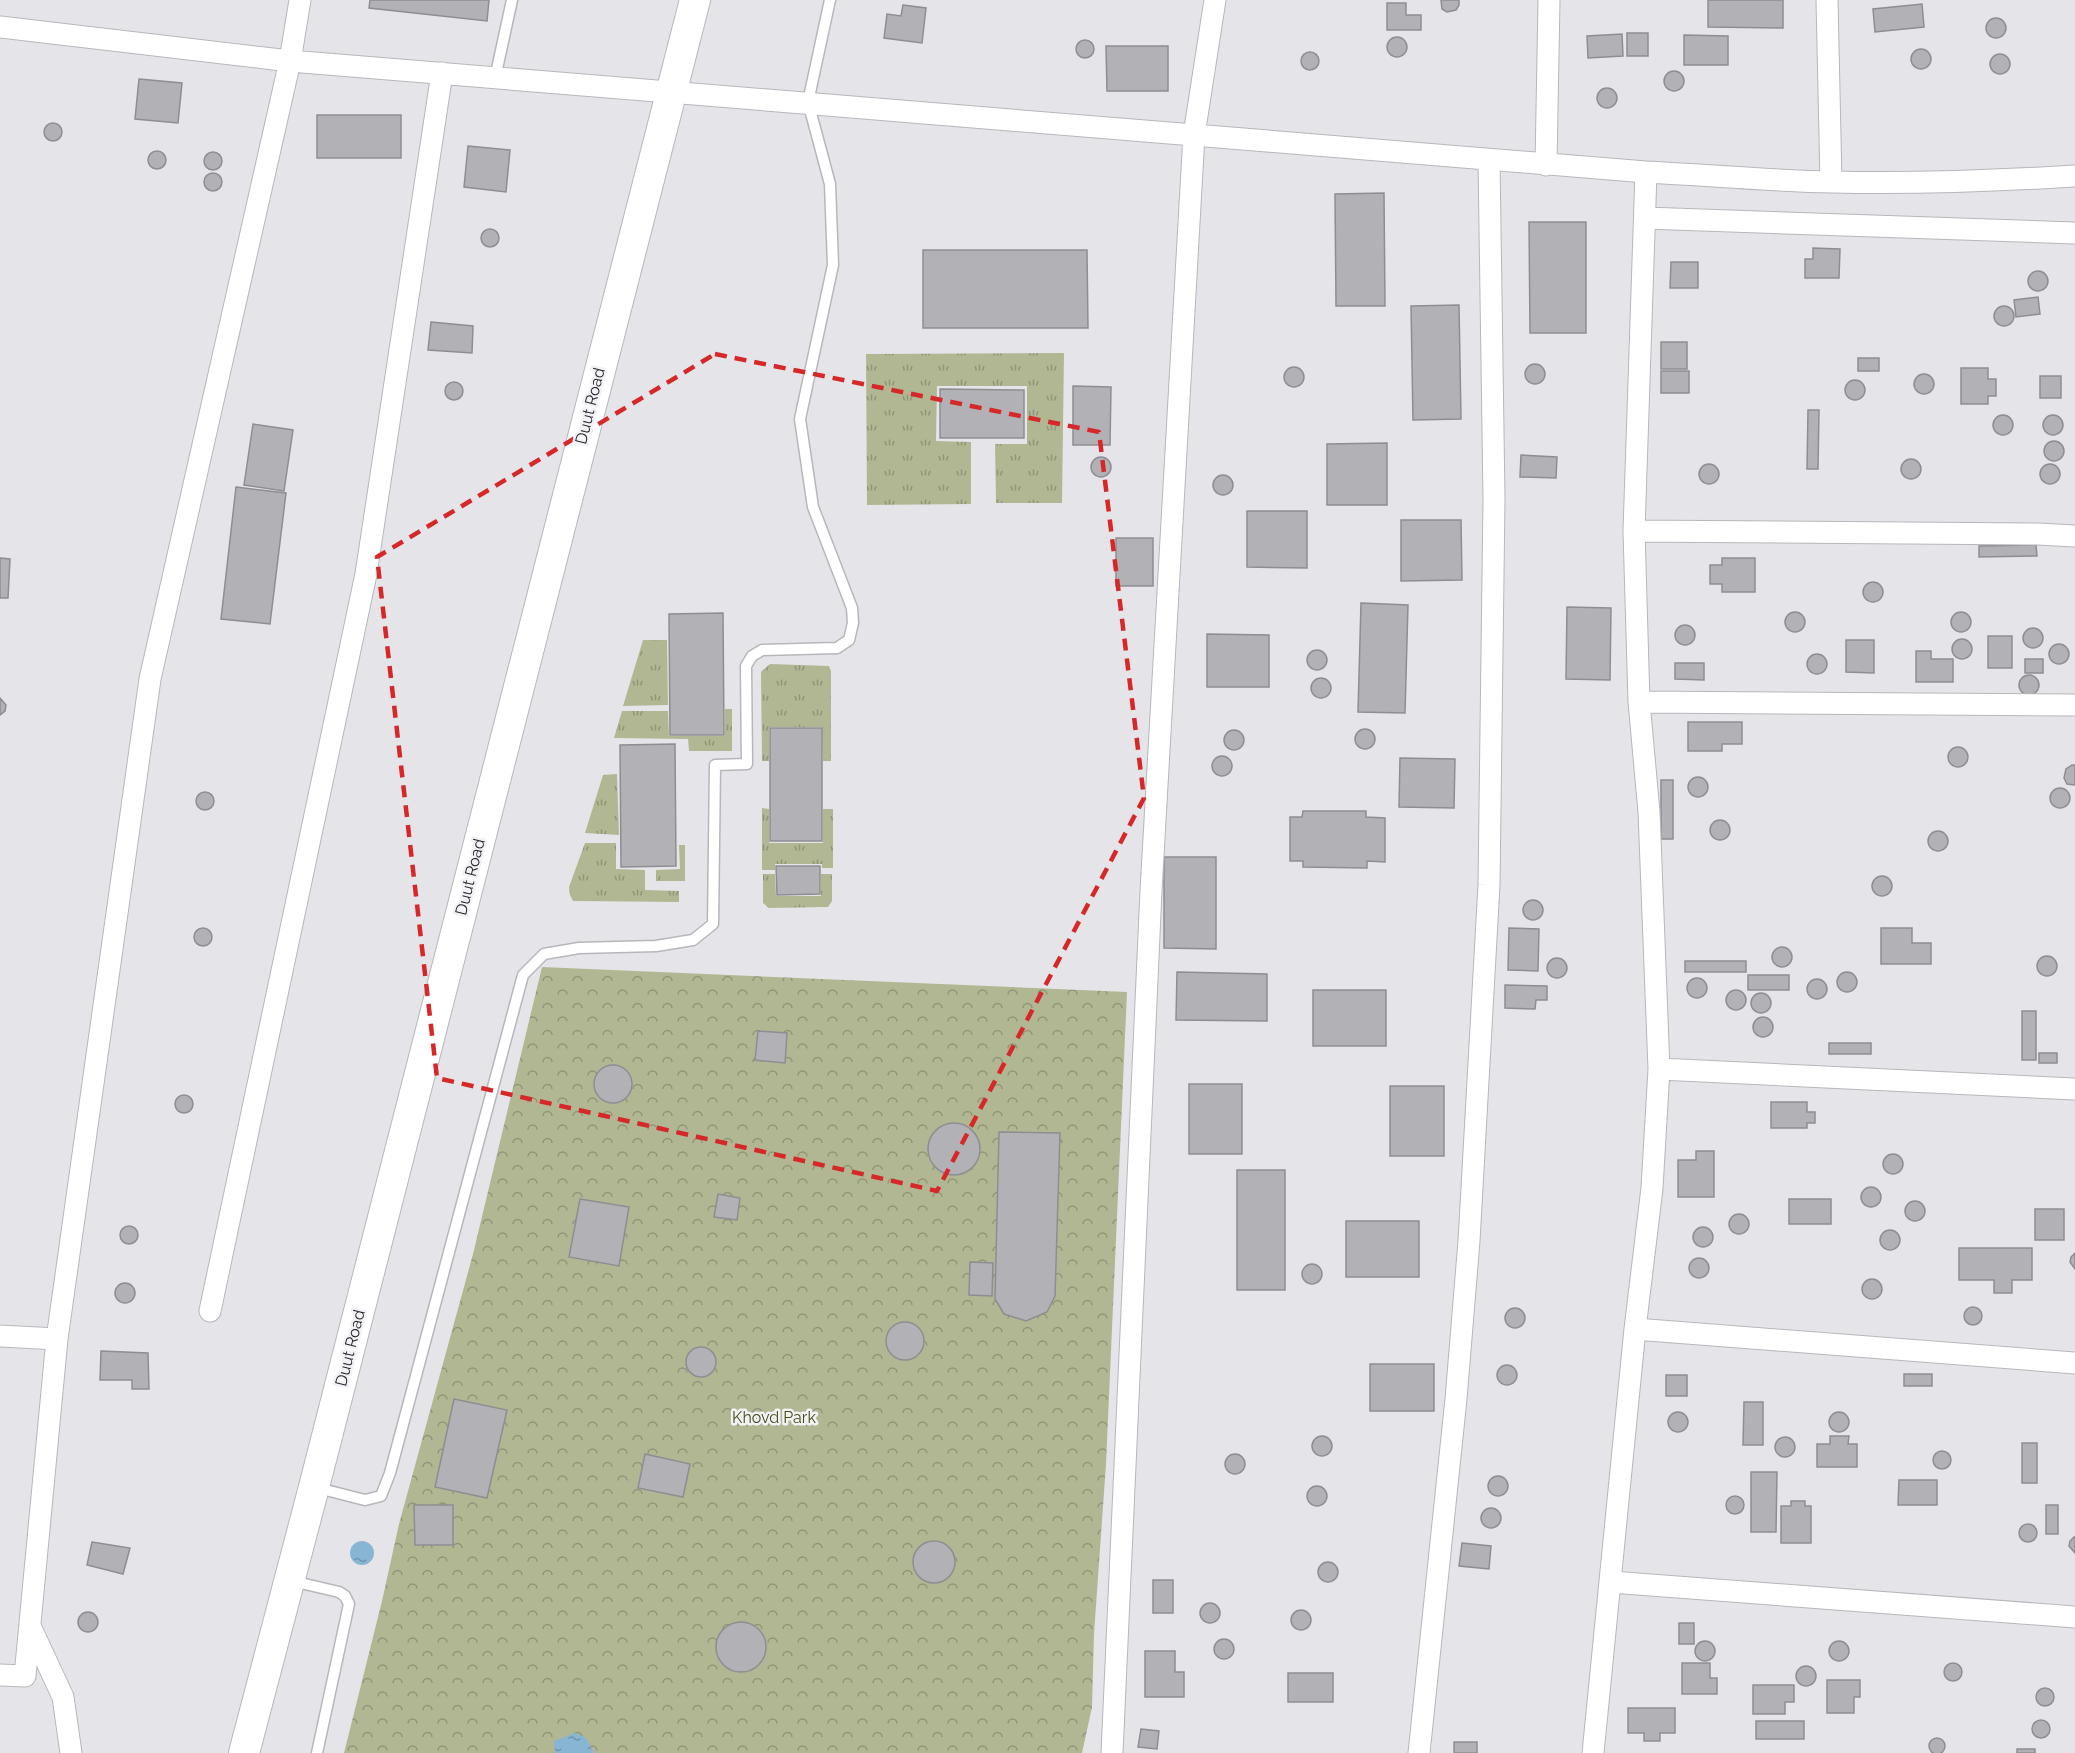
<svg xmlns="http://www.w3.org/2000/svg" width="2075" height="1753" viewBox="0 0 2075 1753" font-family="Raleway,sans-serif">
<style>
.grass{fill:url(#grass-tufts)}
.park{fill:url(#park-crowns)}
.water{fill:url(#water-ripples)}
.building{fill:#b2b2b6;stroke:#8e8e92;stroke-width:1.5}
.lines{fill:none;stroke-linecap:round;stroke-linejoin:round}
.lane-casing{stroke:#b7b7bb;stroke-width:13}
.street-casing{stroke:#b7b7bb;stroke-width:23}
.secondary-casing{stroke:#b7b7bb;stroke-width:32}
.lane{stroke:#fff;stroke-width:10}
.street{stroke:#fff;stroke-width:21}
.secondary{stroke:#fff;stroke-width:30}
.marked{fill:none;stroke:#d62828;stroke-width:4.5;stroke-dasharray:12 8;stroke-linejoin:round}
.labels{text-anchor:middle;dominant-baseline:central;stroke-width:5;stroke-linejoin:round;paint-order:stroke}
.street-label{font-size:16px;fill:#272729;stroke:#f2f2f6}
.park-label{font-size:16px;fill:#484d16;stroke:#f2f2f6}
</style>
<defs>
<pattern id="grass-tufts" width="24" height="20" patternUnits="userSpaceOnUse" patternTransform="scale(1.5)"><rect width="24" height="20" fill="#b2b793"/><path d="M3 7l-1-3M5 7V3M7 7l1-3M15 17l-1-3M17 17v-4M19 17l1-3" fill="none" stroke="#919578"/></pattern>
<pattern id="park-crowns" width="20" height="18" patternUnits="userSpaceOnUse" patternTransform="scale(1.5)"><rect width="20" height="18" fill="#b2b793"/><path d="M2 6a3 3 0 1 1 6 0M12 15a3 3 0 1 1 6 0" fill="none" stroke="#919578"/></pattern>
<pattern id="water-ripples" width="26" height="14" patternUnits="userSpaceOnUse" patternTransform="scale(1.5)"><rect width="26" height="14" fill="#88b5d4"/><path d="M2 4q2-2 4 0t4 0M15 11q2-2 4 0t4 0" fill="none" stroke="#6f93ac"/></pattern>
</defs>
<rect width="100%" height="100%" fill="#e5e5e9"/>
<!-- grass -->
<path class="grass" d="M1064,353L1062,503H996L995,444H1027V386H937L936,441L971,442V504L867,505L866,354Z
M643,640H667L668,705L623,706Z
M770,664L829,666L831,671V761H823L822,727H769V761H762L761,672Z
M725,709H732V751H689L688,739L614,738L622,711H668L669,736H725Z
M617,774L619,835L585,833L603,775Z
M762,808L769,809V843H823V809H833V868H822V864H775V870H762Z
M585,843H616V869L645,870V890L679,891V902L573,901L570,895L569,887Z
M679,845H685V881H656V870L680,869Z
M763,874H775L776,896H821V874H832V901L828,907L769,908L763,903Z"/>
<!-- park -->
<path class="park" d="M542,967L1127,992L1106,1464L1094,1634L1092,1707L1082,1753H344L382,1601L399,1524L473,1254Z"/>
<!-- water -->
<path class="water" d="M350 1553a12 12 0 1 1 24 0a12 12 0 1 1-24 0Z
M575,1733L586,1738L594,1753H555L554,1741Z"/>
<!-- building -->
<path class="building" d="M370,0H489L487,21L369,8Z
M1441,0H1459V5L1456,10L1447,12L1442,9Z
M1708,0H1783V28L1708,27Z
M1387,3H1406V15H1421V30H1387Z
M1922,4L1924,27L1875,32L1873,9Z
M903,5L926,8L922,43L884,38L887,14L901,16Z
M1986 28a10 10 0 1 1 20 0a10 10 0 1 1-20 0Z
M1627,33H1648V56H1627Z
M1622,34L1623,56L1588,58L1587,36Z
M1684,35L1728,36V65H1684Z
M1387 47a10 10 0 1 1 20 0a10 10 0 1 1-20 0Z
M1076 49a9 9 0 1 1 18 0a9 9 0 1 1-18 0Z
M1106,46H1168V91H1107Z
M1911 59a10 10 0 1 1 20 0a10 10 0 1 1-20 0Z
M1301 61a9 9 0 1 1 18 0a9 9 0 1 1-18 0Z
M1990 64a10 10 0 1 1 20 0a10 10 0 1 1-20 0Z
M1664 81a10 10 0 1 1 20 0a10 10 0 1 1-20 0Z
M139,79L182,83L178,123L135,119Z
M1597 98a10 10 0 1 1 20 0a10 10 0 1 1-20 0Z
M317,115H401V158H317Z
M44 132a9 9 0 1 1 18 0a9 9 0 1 1-18 0Z
M468,146L510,150L506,192L464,187Z
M148 160a9 9 0 1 1 18 0a9 9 0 1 1-18 0Z
M204 161a9 9 0 1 1 18 0a9 9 0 1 1-18 0Z
M204 182a9 9 0 1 1 18 0a9 9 0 1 1-18 0Z
M1384,193L1385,306H1336L1335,194Z
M1529,222H1586V333H1530Z
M481 238a9 9 0 1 1 18 0a9 9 0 1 1-18 0Z
M1813,248L1840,249L1839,278H1805V259H1813Z
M923,250H1087L1088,328H923Z
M1671,262H1698V288H1670Z
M2028 281a10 10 0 1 1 20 0a10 10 0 1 1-20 0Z
M2038,297L2040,314L2016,317L2014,300Z
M1459,305L1461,419L1413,420L1411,306Z
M1994 316a10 10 0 1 1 20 0a10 10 0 1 1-20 0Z
M431,322L473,326L472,353L428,350Z
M1661,342H1687V369H1661Z
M1858,358H1879V371H1858Z
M1525 374a10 10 0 1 1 20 0a10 10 0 1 1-20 0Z
M1284 377a10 10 0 1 1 20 0a10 10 0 1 1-20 0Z
M1961,368H1988V379H1996V396H1988V404H1961Z
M1661,371H1689V393H1661Z
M1914 384a10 10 0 1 1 20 0a10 10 0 1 1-20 0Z
M2040,376H2061V398H2040Z
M1845 390a10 10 0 1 1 20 0a10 10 0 1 1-20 0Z
M445 391a9 9 0 1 1 18 0a9 9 0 1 1-18 0Z
M1073,386L1111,387L1110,445H1073Z
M940,389L1024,390V438H940Z
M1808,410H1819L1818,469H1807Z
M1993 425a10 10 0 1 1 20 0a10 10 0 1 1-20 0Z
M2043 425a10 10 0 1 1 20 0a10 10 0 1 1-20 0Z
M253,424L293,430L284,491L244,485Z
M2044 451a10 10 0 1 1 20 0a10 10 0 1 1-20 0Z
M1387,443V505H1327V444Z
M1521,455L1557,457L1556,478L1520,477Z
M1091 467a10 10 0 1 1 20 0a10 10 0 1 1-20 0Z
M1901 469a10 10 0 1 1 20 0a10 10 0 1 1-20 0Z
M2040 474a10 10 0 1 1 20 0a10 10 0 1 1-20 0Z
M1699 474a10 10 0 1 1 20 0a10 10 0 1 1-20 0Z
M1213 485a10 10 0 1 1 20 0a10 10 0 1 1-20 0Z
M236,487L286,493L270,624L221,619Z
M1247,511H1307V568L1247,567Z
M1401,520H1461L1462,580L1401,581Z
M1116,538H1153V586H1116Z
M2036,545L2037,556L1979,557V546Z
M0,558L10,559L8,598H0Z
M1722,558H1755V592H1722V584H1710V565H1722Z
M1863 592a10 10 0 1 1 20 0a10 10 0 1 1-20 0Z
M1361,603L1408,605L1405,713L1358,712Z
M1567,607L1611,608L1610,680L1566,679Z
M1785 622a10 10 0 1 1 20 0a10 10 0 1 1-20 0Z
M1951 622a10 10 0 1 1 20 0a10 10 0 1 1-20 0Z
M723,613L724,735H670L669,614Z
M1675 635a10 10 0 1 1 20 0a10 10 0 1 1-20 0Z
M2023 638a10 10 0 1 1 20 0a10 10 0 1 1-20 0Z
M1207,634L1269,635V687H1207Z
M1988,636H2012V668H1988Z
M1952 649a10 10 0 1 1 20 0a10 10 0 1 1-20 0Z
M1846,640H1874V673L1846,672Z
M2049 654a10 10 0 1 1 20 0a10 10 0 1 1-20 0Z
M1307 660a10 10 0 1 1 20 0a10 10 0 1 1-20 0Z
M1916,651H1931V659H1953V682H1916Z
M1807 664a10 10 0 1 1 20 0a10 10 0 1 1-20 0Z
M2025,659H2043V673H2025Z
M1675,663H1704V680L1675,679Z
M2019 685a10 10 0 1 1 20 0a10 10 0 1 1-20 0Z
M1311 688a10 10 0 1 1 20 0a10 10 0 1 1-20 0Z
M0,698L6,705L5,711L0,715Z
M1688,722H1742V744H1722V751H1688Z
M770,728H822V841H770Z
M1355 739a10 10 0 1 1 20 0a10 10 0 1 1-20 0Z
M1224 740a10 10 0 1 1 20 0a10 10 0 1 1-20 0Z
M675,744L676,866L621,867L620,745Z
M1948 757a10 10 0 1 1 20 0a10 10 0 1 1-20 0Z
M1212 766a10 10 0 1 1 20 0a10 10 0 1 1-20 0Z
M1400,758L1455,759L1454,808L1399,807Z
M2072,765H2075V785L2067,784L2064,778L2066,769Z
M1688 787a10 10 0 1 1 20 0a10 10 0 1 1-20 0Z
M1661,780H1673V839H1661Z
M2050 798a10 10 0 1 1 20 0a10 10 0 1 1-20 0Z
M196 801a9 9 0 1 1 18 0a9 9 0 1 1-18 0Z
M1303,811H1366V817L1385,818V862L1367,861V868L1303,867V861H1290V817H1302Z
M1710 830a10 10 0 1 1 20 0a10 10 0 1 1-20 0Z
M1928 841a10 10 0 1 1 20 0a10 10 0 1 1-20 0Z
M1164,857H1216V949L1164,948Z
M776,866H820V894L777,895Z
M1872 886a10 10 0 1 1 20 0a10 10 0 1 1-20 0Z
M1523 910a10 10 0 1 1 20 0a10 10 0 1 1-20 0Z
M1509,928L1539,929L1538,971L1508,970Z
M1881,928H1912V943H1931V964H1881Z
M194 937a9 9 0 1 1 18 0a9 9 0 1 1-18 0Z
M1772 957a10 10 0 1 1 20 0a10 10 0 1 1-20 0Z
M2037 966a10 10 0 1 1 20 0a10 10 0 1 1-20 0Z
M1547 968a10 10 0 1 1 20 0a10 10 0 1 1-20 0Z
M1685,961H1746V972H1685Z
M1177,972L1267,974V1021L1176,1020Z
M1837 982a10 10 0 1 1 20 0a10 10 0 1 1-20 0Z
M1748,975H1789V990H1748Z
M1687 988a10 10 0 1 1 20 0a10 10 0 1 1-20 0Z
M1807 989a10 10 0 1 1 20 0a10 10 0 1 1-20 0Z
M1505,985L1547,986V1000H1536L1535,1009L1505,1008Z
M1313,990H1386V1046H1313Z
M1726 1000a10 10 0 1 1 20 0a10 10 0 1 1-20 0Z
M1751 1003a10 10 0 1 1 20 0a10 10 0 1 1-20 0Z
M2022,1011H2036V1060H2022Z
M1753 1027a10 10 0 1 1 20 0a10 10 0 1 1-20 0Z
M758,1031L787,1033L785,1063L755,1060Z
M1829,1043H1871V1054H1829Z
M2039,1053H2057V1063H2039Z
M594 1084a19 19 0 1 1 38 0a19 19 0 1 1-38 0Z
M1189,1084H1242V1154H1189Z
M1390,1086H1444V1156H1390Z
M175 1104a9 9 0 1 1 18 0a9 9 0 1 1-18 0Z
M1771,1102H1807V1112H1815V1123H1807V1128H1771Z
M928 1149a26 26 0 1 1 52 0a26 26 0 1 1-52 0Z
M999,1132L1060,1133L1055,1296L1047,1312L1026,1321L1004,1314L995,1299Z
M1696,1151H1714V1197H1678V1160H1696Z
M1883 1164a10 10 0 1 1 20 0a10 10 0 1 1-20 0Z
M1237,1170H1285V1290H1237Z
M1861 1197a10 10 0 1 1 20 0a10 10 0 1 1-20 0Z
M718,1194L740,1198L737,1220L714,1217Z
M580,1199L629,1207L619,1266L569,1257Z
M1789,1199H1831V1224H1789Z
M1905 1211a10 10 0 1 1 20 0a10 10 0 1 1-20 0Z
M2035,1209H2064V1240H2035Z
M1729 1224a10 10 0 1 1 20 0a10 10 0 1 1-20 0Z
M1346,1221H1419V1277H1346Z
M120 1235a9 9 0 1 1 18 0a9 9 0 1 1-18 0Z
M1693 1237a10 10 0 1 1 20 0a10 10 0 1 1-20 0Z
M1880 1240a10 10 0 1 1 20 0a10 10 0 1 1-20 0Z
M1959,1248H2032V1280H2012V1293H1994V1280H1959Z
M2075,1253V1269L2070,1262L2071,1257Z
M1689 1268a10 10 0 1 1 20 0a10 10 0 1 1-20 0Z
M970,1262L993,1263L992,1296L969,1295Z
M1302 1274a10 10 0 1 1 20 0a10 10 0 1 1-20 0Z
M1862 1289a10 10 0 1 1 20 0a10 10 0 1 1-20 0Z
M115 1293a10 10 0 1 1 20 0a10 10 0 1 1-20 0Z
M1964 1316a9 9 0 1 1 18 0a9 9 0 1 1-18 0Z
M1505 1318a10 10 0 1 1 20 0a10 10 0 1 1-20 0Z
M886 1341a19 19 0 1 1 38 0a19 19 0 1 1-38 0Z
M686 1362a15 15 0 1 1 30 0a15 15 0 1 1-30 0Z
M101,1351L148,1353L149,1389H132V1380H100Z
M1370,1364H1434V1411H1370Z
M1497 1375a10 10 0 1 1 20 0a10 10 0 1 1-20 0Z
M1904,1374H1932V1386H1904Z
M1666,1375H1687V1396H1666Z
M454,1399L507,1410L487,1498L435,1487Z
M1744,1402H1763V1445H1743Z
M1829 1422a10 10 0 1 1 20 0a10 10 0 1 1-20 0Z
M1668 1422a10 10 0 1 1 20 0a10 10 0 1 1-20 0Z
M1830,1436H1849L1848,1444H1857V1467H1817V1444H1830Z
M1312 1446a10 10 0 1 1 20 0a10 10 0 1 1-20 0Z
M1775 1447a10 10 0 1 1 20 0a10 10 0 1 1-20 0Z
M2022,1443H2037V1483H2022Z
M1933 1460a9 9 0 1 1 18 0a9 9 0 1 1-18 0Z
M645,1454L690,1464L683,1497L638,1488Z
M1225 1464a10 10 0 1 1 20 0a10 10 0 1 1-20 0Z
M1751,1472H1777L1776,1532H1751Z
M1488 1486a10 10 0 1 1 20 0a10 10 0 1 1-20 0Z
M1899,1480H1937V1505H1898Z
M1307 1496a10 10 0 1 1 20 0a10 10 0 1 1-20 0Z
M1726 1505a9 9 0 1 1 18 0a9 9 0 1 1-18 0Z
M1791,1501H1805V1506H1811V1543H1781V1506H1791Z
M414,1505H453V1545H415Z
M2046,1505H2058V1534H2046Z
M1481 1518a10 10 0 1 1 20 0a10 10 0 1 1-20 0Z
M2019 1533a9 9 0 1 1 18 0a9 9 0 1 1-18 0Z
M2074,1537H2075V1553L2069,1546L2070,1541Z
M913 1562a21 21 0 1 1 42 0a21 21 0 1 1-42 0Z
M92,1542L130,1548L123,1574L87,1565Z
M1462,1543L1491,1546L1489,1569L1459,1566Z
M1318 1572a10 10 0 1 1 20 0a10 10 0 1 1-20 0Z
M1153,1580H1173V1613H1153Z
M1200 1613a10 10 0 1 1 20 0a10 10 0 1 1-20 0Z
M1291 1620a10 10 0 1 1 20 0a10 10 0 1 1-20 0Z
M78 1622a10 10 0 1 1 20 0a10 10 0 1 1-20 0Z
M716 1647a25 25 0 1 1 50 0a25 25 0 1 1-50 0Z
M1679,1623H1694V1644H1679Z
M1214 1649a10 10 0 1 1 20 0a10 10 0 1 1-20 0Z
M1695 1651a10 10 0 1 1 20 0a10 10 0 1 1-20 0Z
M1829 1651a10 10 0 1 1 20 0a10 10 0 1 1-20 0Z
M1145,1651H1175V1672H1184V1697H1145Z
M1682,1663H1710V1678H1717V1694H1682Z
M1944 1672a9 9 0 1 1 18 0a9 9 0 1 1-18 0Z
M1796 1676a10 10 0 1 1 20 0a10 10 0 1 1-20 0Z
M1288,1673H1333V1702H1288Z
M1827,1680H1860V1697H1854V1713H1827Z
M1753,1685H1794V1702H1785V1714H1753Z
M2036 1697a9 9 0 1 1 18 0a9 9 0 1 1-18 0Z
M1628,1708H1675V1733H1660V1741H1644V1733H1628Z
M2032 1729a9 9 0 1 1 18 0a9 9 0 1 1-18 0Z
M1756,1721H1804V1739H1756Z
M1141,1729L1159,1731L1157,1749L1138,1747Z
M1929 1746a8 8 0 1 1 16 0a8 8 0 1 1-16 0Z
M1454,1742H1477V1753H1454Z
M2017,1749H2035V1753H2017Z"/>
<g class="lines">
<defs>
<path id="lane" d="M495,78L512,0
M314,1487L365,1500L381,1496L390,1473L523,975L544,954L579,948L656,946L693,940L713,924L715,765L747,764L746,666L752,656L762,650L837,648L849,640L853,623L852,608L813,507L800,419L833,265L830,184L808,102L830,0
M292,1581L339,1592L345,1596L349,1604L317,1753"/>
<path id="street" d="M300,0L290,61L1646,172C1709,175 1771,181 1833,182C1914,184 1994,181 2075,176
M1827,0L1831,182
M0,27L290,61L150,679L57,1339L25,1676L0,1675
M1546,165L1549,0
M1645,218L2075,233
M1634,531L2038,534L2075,536
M1639,702L2075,705
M1659,1069L2075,1089
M210,1311L366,574L442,73
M1635,1329L2075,1363
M0,1336L57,1339
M1611,1582L2075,1617
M30,1626L63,1697L71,1753
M1112,1753L1151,891L1194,135L1215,0
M1419,1753L1456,1399L1469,1241L1489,885L1494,498L1489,160
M1593,1753L1635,1329L1652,1188L1659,1069L1649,812L1639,702L1634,531L1646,172"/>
<path id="secondary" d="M244,1753L314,1487L695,0"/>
</defs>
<!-- lane casing -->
<use href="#lane" class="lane-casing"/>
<!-- street casing -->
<use href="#street" class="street-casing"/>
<!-- secondary casing -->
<use href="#secondary" class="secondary-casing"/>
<!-- lane -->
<use href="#lane" class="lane"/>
<!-- street -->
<use href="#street" class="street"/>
<!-- secondary -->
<use href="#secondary" class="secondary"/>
</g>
<!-- marked area -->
<path class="marked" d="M715,354L1099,432L1144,798L937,1191L437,1078L377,557Z"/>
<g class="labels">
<!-- street labels -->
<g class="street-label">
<text transform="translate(590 406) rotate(-76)">Duut Road</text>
<text transform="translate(470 877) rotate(-76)">Duut Road</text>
<text transform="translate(350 1348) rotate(-76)">Duut Road</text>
</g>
<!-- park labels -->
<g class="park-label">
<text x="774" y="1417">Khovd Park</text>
</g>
</g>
</svg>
